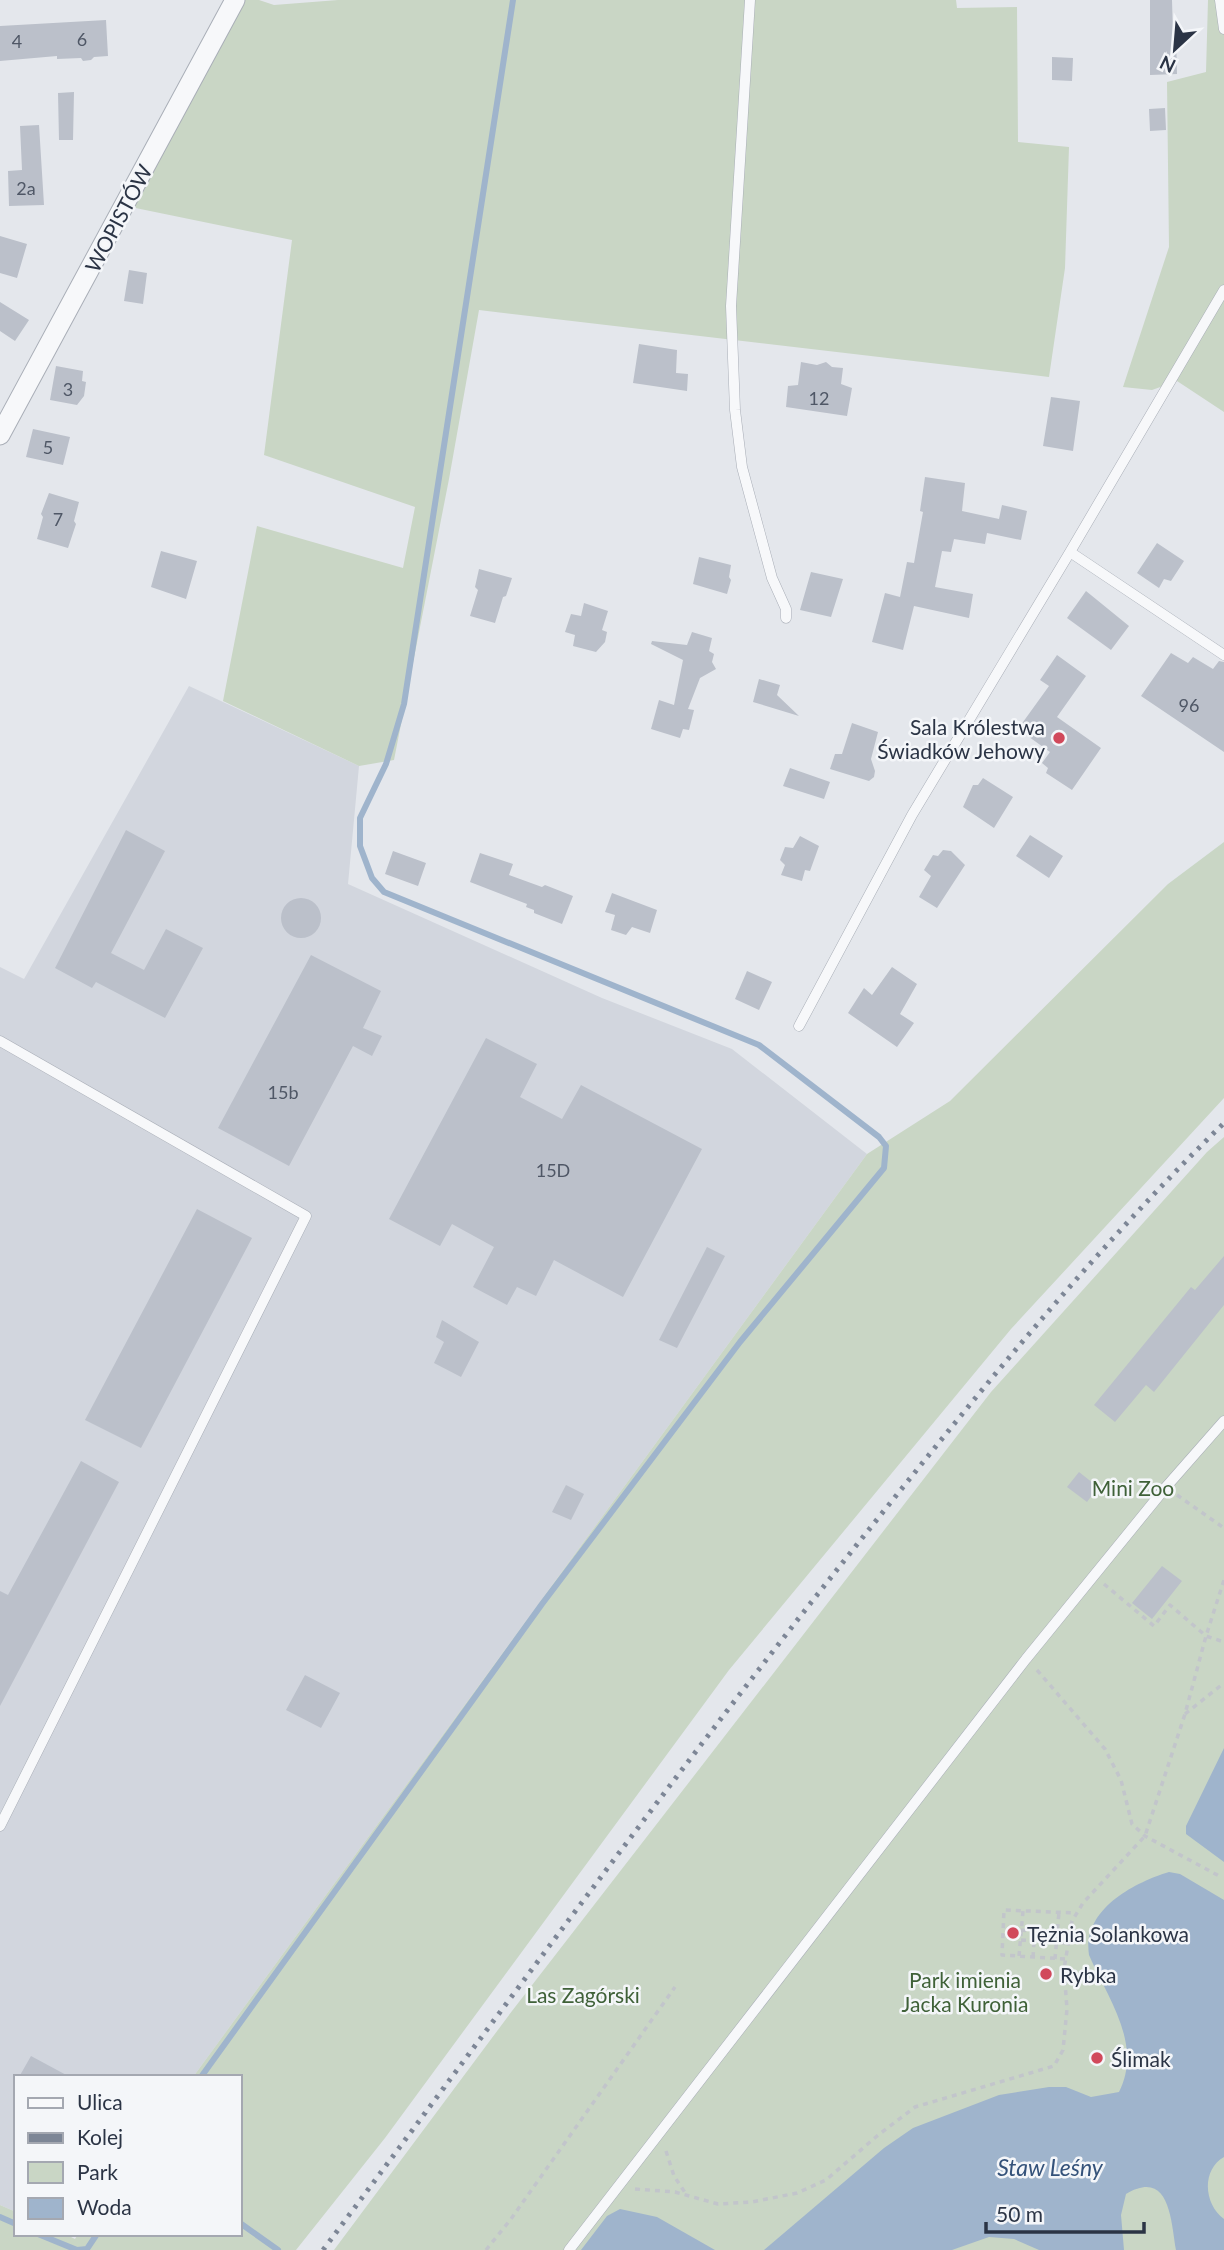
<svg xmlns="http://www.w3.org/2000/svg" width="1224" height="2250" viewBox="0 0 1224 2250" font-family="Lato,sans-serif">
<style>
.built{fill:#d2d6de}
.green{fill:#c9d6c5}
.water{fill:#9fb4cc}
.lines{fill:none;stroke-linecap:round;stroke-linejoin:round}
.stream{stroke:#9fb4cc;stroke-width:6}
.building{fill:#bbc0ca}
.service-casing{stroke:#a9aeb7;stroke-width:11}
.minor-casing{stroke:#a9aeb7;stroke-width:21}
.path{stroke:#c2c5cb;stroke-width:3.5;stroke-dasharray:5 5;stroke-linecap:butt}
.service{stroke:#f7f8fa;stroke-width:10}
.minor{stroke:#f7f8fa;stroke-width:19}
.rail{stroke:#7d8696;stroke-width:5;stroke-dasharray:3.5 7;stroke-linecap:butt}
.poi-dot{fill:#d1495b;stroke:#f4f6f9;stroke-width:2.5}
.labels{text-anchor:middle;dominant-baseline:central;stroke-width:5;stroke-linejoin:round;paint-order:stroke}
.number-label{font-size:18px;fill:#4f5766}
.street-label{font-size:21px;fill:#2b3445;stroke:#f4f6f9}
.poi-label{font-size:21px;fill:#2b3445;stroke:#f4f6f9;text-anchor:start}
.park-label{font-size:21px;fill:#3f6138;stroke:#f4f6f9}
.water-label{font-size:23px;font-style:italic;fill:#34527a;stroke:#f4f6f9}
</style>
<rect width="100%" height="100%" fill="#e4e7ec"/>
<!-- built -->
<path class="built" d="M189,686L359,766L348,884L602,998L732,1049L867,1154L193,2077H16V2212L0,2205V967L24,979Z"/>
<!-- green -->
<path class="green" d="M225,0H259L274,5L338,0H956L957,8L1017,7L1018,142L1069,147L1065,268L1049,377L479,310L449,479L394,760L359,766L223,701L257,526L403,568L415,507L264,455L292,240L116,204Z
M1208,0H1224V412L1177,381L1152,390L1123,387L1169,247L1167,82L1206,72Z
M1224,842V1098L1011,1329L729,1670L385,2138L296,2250H0V2205L16,2212V2234H65L75,2239L78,2234H240V2077H193L867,1154L950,1101L1168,884Z
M1224,1137V2250H334L512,2011L991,1392L1207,1152Z"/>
<!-- water -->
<path class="water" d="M1224,1748V1862L1186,1834V1826Z
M1169,1872L1180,1874L1224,1900V2157C1201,2170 1204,2205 1224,2219V2250H1176C1171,2221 1170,2168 1126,2194L1121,2215L1124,2250H1039L1014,2239L989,2237L952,2250H764L884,2148L913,2128L999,2095L1049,2087H1066L1091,2097L1119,2092C1143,2044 1108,1999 1089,1955C1082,1910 1133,1883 1169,1872Z
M620,2209L657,2217L715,2250H581L607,2216Z"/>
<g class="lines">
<!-- stream -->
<path class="stream" d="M201,2077L542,1604L740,1342L884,1168L886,1146L879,1137L759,1045L384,892L372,878L360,846V818L386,764L404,704L513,0
M0,2217L16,2224
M240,2223L278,2250
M38,2234L77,2250L87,2249L97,2234"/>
</g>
<!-- building -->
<path class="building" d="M1150,0H1172L1173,34H1176L1177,74L1150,75Z
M106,20L108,56L94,57L91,60L83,61L81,58L57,59V56L0,61V26Z
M1052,57L1073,58L1072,81L1052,80Z
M74,92L73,140H59L58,93Z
M1165,108L1166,130L1150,131L1149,109Z
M39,125L44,205L9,206L8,171L22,170L20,126Z
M0,236L27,244L17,278L0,273Z
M129,270L147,273L143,304L124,301Z
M0,302L29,320L15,341L0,331Z
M639,344L677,350L676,373L688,374L687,391L633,383Z
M801,362L817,365L826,362L832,367L843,368L841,384L852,388L847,416L786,407L788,386L798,385Z
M56,366L83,371L82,381L86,382L84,396L77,405L50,400Z
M1051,397L1080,401L1073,451L1043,446Z
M33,429L70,437L63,465L26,457Z
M925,477L965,483L962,511L999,519L1002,505L1027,511L1021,540L987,533L985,544L954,539L951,552L942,551L935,587L973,594L969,618L914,606L903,650L872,642L885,593L900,597L907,562L914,563L923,512L920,511Z
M49,493L79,502L74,521L76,524L68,548L37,539L43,517L41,514Z
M1157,543L1184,561L1171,581L1164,579L1159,588L1137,573Z
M161,551L197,561L186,599L151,587Z
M699,557L731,565L729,577L731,580L727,594L693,584Z
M479,569L512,578L506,596L503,597L495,623L470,616L478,590L475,587Z
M811,572L843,579L831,617L800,610Z
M1086,591L1129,626L1111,650L1067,618Z
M584,603L608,611L602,630L607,632L605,642L596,652L573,646L575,635L565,632L571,614L581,616Z
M692,632L712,638L709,651L714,654L712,662L716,669L700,678L688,709L694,710L689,730L683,729L680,738L651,729L659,700L674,705L683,660L651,644L652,641L687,645Z
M1171,653L1188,663L1193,657L1213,669L1219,661L1224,662V752L1141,696Z
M1057,655L1086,676L1057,717L1101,748L1072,790L1046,773L1048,768L1042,763L1050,752L1018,729L1049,686L1040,680Z
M759,679L780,685L777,695L799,716L753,702Z
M852,723L878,732L871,759L875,771L874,777L869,781L830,769L835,754H842Z
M790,768L830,782L824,799L783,786Z
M983,778L1013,797L994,828L963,807L973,785H978Z
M126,830L165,851L111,953L144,970L166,929L203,948L165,1018L96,982L92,988L55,968Z
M1030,835L1063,856L1049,878L1016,856Z
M800,836L819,846L810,871L805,870L802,881L781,875L785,865L780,860L785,847L793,848Z
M943,850L951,851L965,865L937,908L919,897L931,876L924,870L933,855L938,856Z
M393,851L426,863L418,886L385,874Z
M480,853L513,864L509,875L542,887L545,885L573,896L562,924L534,913V910L526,907L527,904L470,882Z
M612,893L657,910L650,933L632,927L626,935L611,930L615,915L605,912Z
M281 918a20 20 0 1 1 40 0a20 20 0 1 1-40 0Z
M311,955L381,991L363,1028L382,1036L372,1056L353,1046L289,1166L218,1128Z
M892,967L917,984L900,1014L914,1023L897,1047L848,1013L864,988L872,995Z
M747,971L772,982L759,1010L735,999Z
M486,1038L537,1064L520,1097L562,1119L581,1085L702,1149L623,1297L554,1260L536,1296L517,1287L507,1305L473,1287L494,1247L452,1224L440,1246L389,1219Z
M197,1209L252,1238L141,1448L85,1420Z
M707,1247L725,1256L677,1348L659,1340Z
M1224,1256V1305L1154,1392L1146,1385L1115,1422L1094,1405L1191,1287L1195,1290Z
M442,1320L479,1342L461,1377L434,1363L444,1342L436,1337Z
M81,1461L119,1482L0,1706V1591L8,1595Z
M1079,1472L1098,1487L1087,1502L1067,1487Z
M566,1485L584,1494L571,1520L552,1512Z
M1162,1566L1182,1581L1152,1619L1132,1603Z
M305,1675L340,1693L321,1728L286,1710Z
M31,2056L70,2077H19Z"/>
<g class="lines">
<defs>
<path id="service" d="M750,0L731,306L735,410L742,467L772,578L786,609V618
M1220,0L1224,29
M1070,552L1224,655
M799,1026L912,815L1070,552L1224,290
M0,1041L306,1216L0,1826
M569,2250L1026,1659L1166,1487L1224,1421"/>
<path id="minor" d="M0,435L235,0"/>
</defs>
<!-- service casing -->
<use href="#service" class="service-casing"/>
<!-- minor casing -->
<use href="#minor" class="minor-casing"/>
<!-- path -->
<path class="path" d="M1177,1495L1224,1528
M1104,1584L1154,1626L1170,1605L1206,1636L1224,1642
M1037,1670L1105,1749L1121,1780L1132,1824L1145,1836L1221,1877
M1185,1714L1224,1683
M1021,1930L1068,1934
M1021,1940L1067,1943
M1019,1956L1023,1911
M1033,1957L1034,1942
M1055,1959L1059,1912
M1065,1959L1002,1955L1004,1910L1076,1913
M666,2151L674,2176L686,2194
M635,2189L675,2192L718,2204L752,2202L797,2193L826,2180L877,2136L915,2107L1054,2066L1063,2050L1067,2009L1064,1969L1072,1921L1083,1903L1145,1836L1185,1714L1206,1636L1224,1580
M486,2250L511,2219L675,1987"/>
<!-- service -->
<use href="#service" class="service"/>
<!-- minor -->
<use href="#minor" class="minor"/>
<!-- rail -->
<path class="rail" d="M323,2250C504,2008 682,1763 871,1527C983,1387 1095,1249 1224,1123"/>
</g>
<!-- markers -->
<g class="poi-dot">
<circle cx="1059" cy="738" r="7"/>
<circle cx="1013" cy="1933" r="7"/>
<circle cx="1046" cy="1974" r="7"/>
<circle cx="1097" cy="2058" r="7"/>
</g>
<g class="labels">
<!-- number labels -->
<g class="number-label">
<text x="82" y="39">6</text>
<text x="17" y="41">4</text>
<text x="26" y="188">2a</text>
<text x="68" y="389">3</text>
<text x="819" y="398">12</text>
<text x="48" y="447">5</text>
<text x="58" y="519">7</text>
<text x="1189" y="705">96</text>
<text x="283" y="1092">15b</text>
<text x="553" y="1170">15D</text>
</g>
<!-- street labels -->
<g class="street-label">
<text transform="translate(118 218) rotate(-62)">WOPISTÓW</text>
</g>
<!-- poi labels -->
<g class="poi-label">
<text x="1045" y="726" text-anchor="end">Sala Królestwa<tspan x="1045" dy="24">Świadków Jehowy</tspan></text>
<text x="1027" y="1933">Tężnia Solankowa</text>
<text x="1060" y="1974">Rybka</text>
<text x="1111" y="2058">Ślimak</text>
</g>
<!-- park labels -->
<g class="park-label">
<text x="1133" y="1487">Mini Zoo</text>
<text x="965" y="1979">Park imienia<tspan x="965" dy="24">Jacka Kuronia</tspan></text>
<text x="583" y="1994">Las Zagórski</text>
</g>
<!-- water labels -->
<g class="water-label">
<text x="1050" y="2167">Staw Leśny</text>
</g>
</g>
<!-- legend -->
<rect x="14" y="2075" width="228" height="161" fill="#f4f6f9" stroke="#a4a8b1" stroke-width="2"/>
<rect x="28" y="2098" width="35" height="10" fill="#f7f8fa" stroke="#a4a8b1" stroke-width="2"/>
<text x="77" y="2110" font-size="21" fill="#2b3445">Ulica</text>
<rect x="28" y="2133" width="35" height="10" fill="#7d8696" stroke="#a4a8b1" stroke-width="2"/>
<text x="77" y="2145" font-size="21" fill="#2b3445">Kolej</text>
<rect x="28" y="2162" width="35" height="21" fill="#c9d6c5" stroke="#a4a8b1" stroke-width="2"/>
<text x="77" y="2180" font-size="21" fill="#2b3445">Park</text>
<rect x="28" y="2198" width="35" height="21" fill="#9fb4cc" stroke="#a4a8b1" stroke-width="2"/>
<text x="77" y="2215" font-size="21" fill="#2b3445">Woda</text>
<!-- north arrow -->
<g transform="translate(1175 49) rotate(206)" stroke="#f4f6f9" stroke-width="5" paint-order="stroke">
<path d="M0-5L12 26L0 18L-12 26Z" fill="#2b3445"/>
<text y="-10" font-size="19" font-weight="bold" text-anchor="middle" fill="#2b3445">N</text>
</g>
<!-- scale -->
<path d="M986 2222v10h158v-10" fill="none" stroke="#2b3445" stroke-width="3.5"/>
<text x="996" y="2222" font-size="21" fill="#2b3445" stroke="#f4f6f9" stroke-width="5" paint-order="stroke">50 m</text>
</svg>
